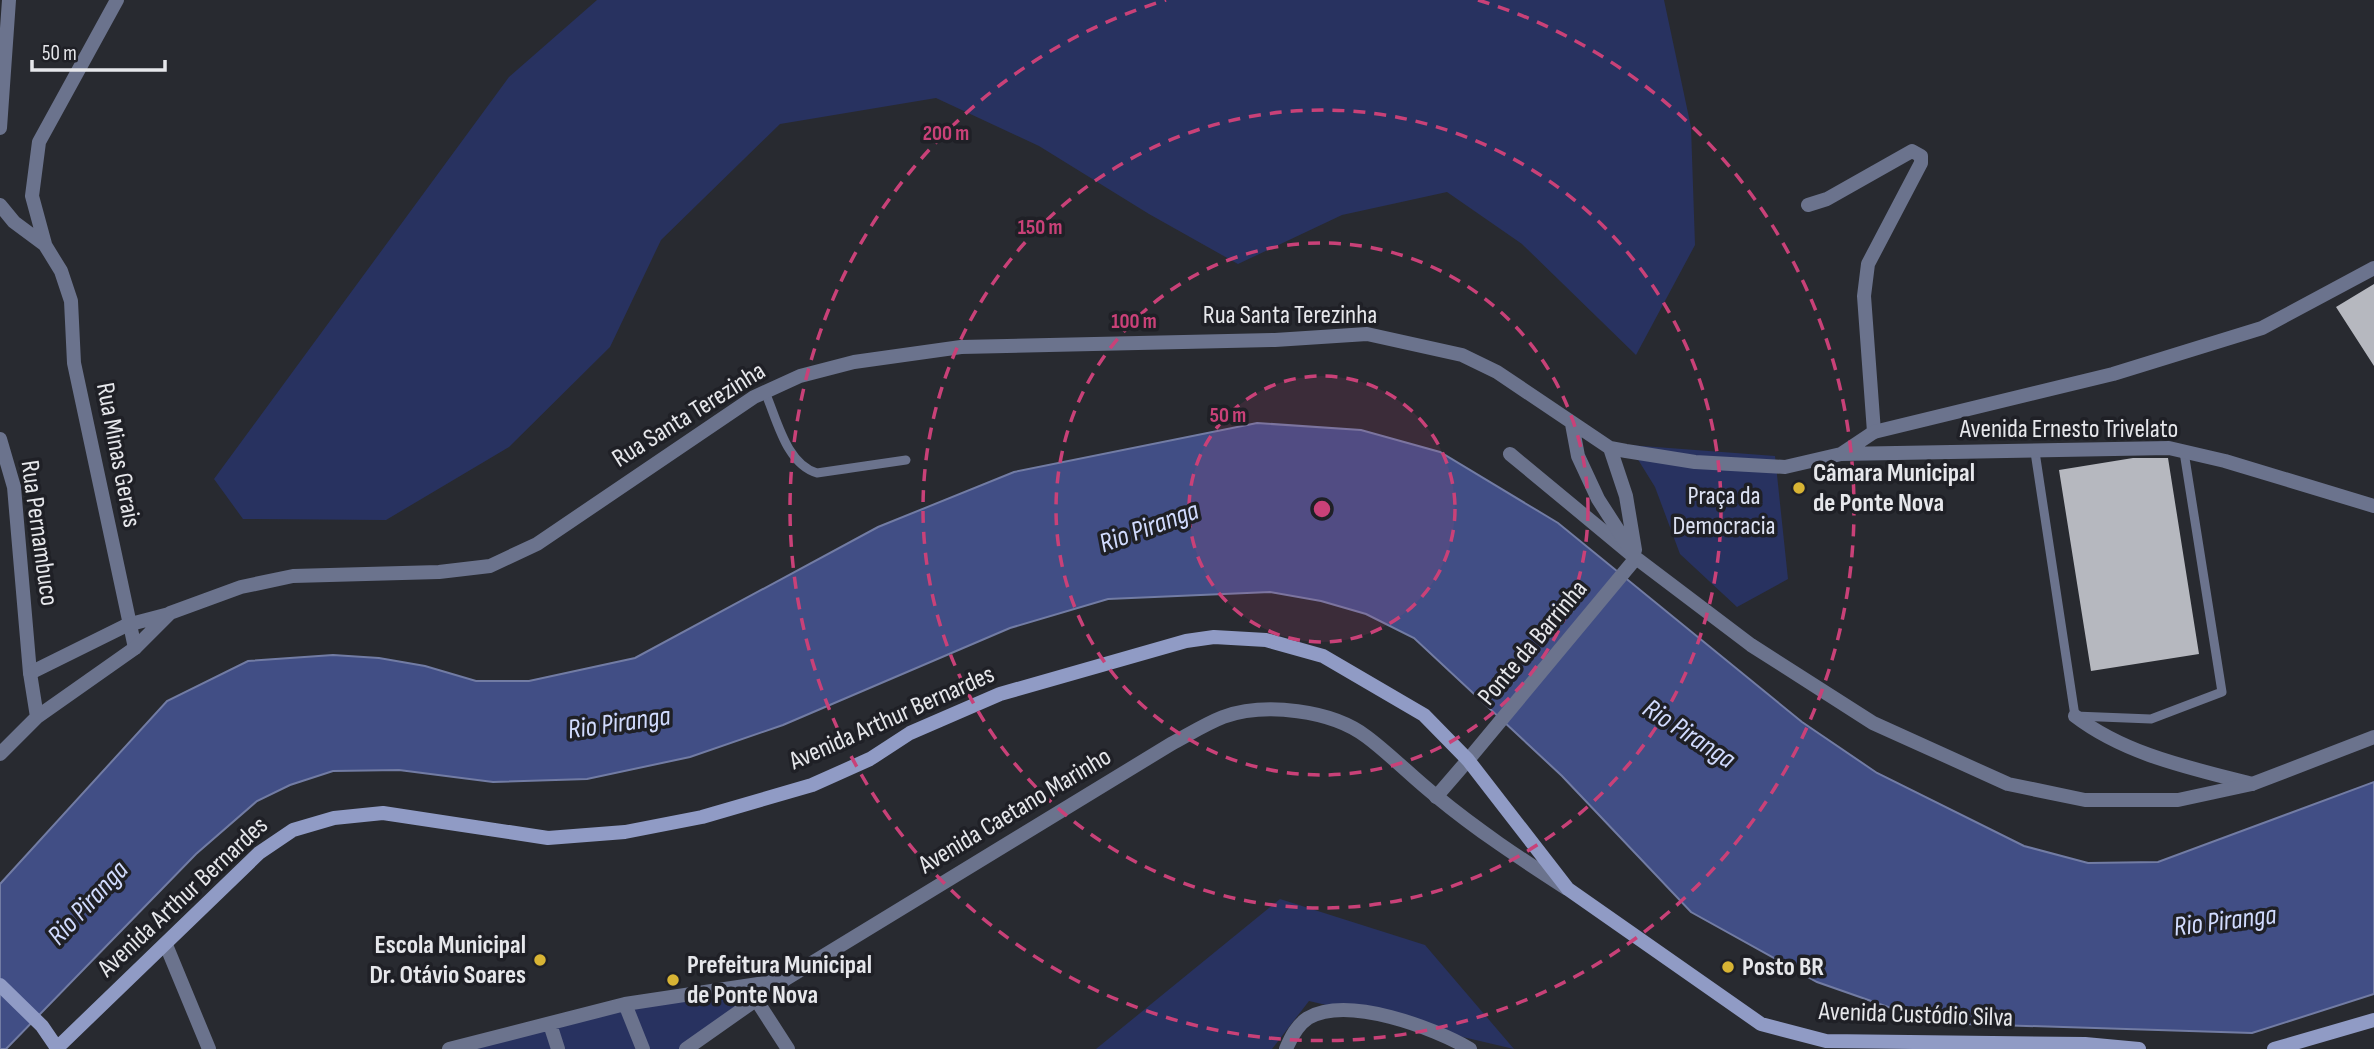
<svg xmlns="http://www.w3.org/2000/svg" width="2374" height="1049" viewBox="0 0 2374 1049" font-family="'Sofia Sans Condensed',sans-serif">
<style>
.green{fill:#283260}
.water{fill:#414e85;stroke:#727ca4;stroke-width:2}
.building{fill:#b6b8bf}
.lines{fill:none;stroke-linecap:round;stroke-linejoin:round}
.service{stroke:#6b738d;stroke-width:9}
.minor{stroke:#6b738d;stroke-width:14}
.tertiary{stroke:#6b738d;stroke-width:14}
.secondary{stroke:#909bc5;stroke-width:14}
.ring{fill:none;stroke:#c94178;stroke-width:3.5;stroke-dasharray:12 9}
.poi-dot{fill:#d8b434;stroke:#1f2026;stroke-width:2.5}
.labels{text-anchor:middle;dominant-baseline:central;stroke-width:7;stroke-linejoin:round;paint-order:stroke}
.street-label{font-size:26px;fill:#e6e7eb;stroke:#1f2026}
.poi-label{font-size:26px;font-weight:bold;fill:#e6e7eb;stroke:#1f2026;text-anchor:start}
.park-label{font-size:26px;fill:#dce1f2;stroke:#1f2026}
.water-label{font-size:28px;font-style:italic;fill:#d1dbfe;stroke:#1f2026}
.centre{fill:#c94178;stroke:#1f2026;stroke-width:3.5}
.ring-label{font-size:21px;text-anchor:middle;font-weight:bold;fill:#c94178;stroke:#1f2026;stroke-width:7;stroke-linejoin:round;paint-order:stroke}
</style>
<rect width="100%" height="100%" fill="#282a30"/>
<!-- green -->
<path class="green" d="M597,0H1664L1691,127L1695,245L1636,355L1522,244L1447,192L1342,215L1238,264L1149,214L1039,146L936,98L780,124L661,240L610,347L509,447L386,520L243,519L214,479L509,77Z
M1629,445L1775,456L1788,579L1737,607L1680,554L1655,487Z
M1280,899L1425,945L1514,1049L1309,1001L1272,1049H1096Z
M784,980L686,1049H447L625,1004Z"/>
<!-- water -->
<path class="water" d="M1257,423L1361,430L1440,452L1558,523L1802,722L1877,773L2024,846L2088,863L2158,862L2374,782V994L2252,1033L1934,1023L1817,982L1691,912L1562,776L1414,638L1366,614L1321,601L1270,592L1108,599L1010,628L783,725L690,757L587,779L493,782L399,770L333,771L290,785L257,801L196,854L6,1049H0V884L167,701L248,661L333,655L379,658L425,666L476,681H529L635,658L878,527L1014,472Z"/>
<!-- building -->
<path class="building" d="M2374,284V366L2336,307Z
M2133,458H2168L2199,654L2091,671L2059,470Z"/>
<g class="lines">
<!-- service -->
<path class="service" d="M765,392C777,419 786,464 817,473L906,460
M2035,452L2075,716L2151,719L2222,692L2184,452"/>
<!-- minor -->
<path class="minor" d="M0,128L9,0
M0,205L14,222L45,245L61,271L71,301L74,363L135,648
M1808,205L1827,199L1912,151L1921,156V163L1868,264L1864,296L1874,432
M45,244L32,196L39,142L117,0
M0,439L14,487L30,673
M1510,454L1632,555
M2075,716C2126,755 2191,768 2252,784
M1436,797L1468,760
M166,945L209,1049
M757,1001L788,1049
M625,1004L643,1049
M550,1024L558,1049
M449,1049L625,1004L784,980
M1286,1049C1291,1037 1297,1025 1308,1018C1348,995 1434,1028 1470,1049"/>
<!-- tertiary -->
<path class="tertiary" d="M1572,424L1578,456L1598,499L1636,558L1751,645L1873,723L2008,784L2085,800H2178L2252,784L2374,737
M1610,448L1626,496L1635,550
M1841,454L2169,448L2225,461L2374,506
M37,717L30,673L127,625L169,614
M0,754L37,717L135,648L170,613L241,587L293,576L439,572L490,566L537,544L754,397L800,376L854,362L961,347L1275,340L1367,334L1462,355L1497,372L1610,448L1626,451L1695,462L1785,467L1841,454L1874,432L2113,374L2262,328L2374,268
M1468,760L1636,558
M686,1049L784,980L1171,744C1188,735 1205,724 1223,717C1265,702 1332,710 1367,737C1391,755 1412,777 1436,796C1477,830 1521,859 1566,888"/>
<!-- secondary -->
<path class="secondary" d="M0,985L42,1026L57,1048
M56,1049L259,853L293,830L334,818L383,813L548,838L625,832L702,817L812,785L870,759L910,733L1000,694L1186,641L1214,637L1266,640L1323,656L1424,715L1468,760L1568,889L1761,1024L1826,1041L2085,1044L2139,1049
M2274,1049L2374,1020"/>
</g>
<!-- distance rings -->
<circle cx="1322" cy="509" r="133" fill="#c94178" fill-opacity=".12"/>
<g class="ring">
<circle cx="1322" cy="509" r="133"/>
<circle cx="1322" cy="509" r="266"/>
<circle cx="1322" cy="509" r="399"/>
<path d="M1478 0A532 532 0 1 1 1166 0"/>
</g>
<!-- markers -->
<g class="poi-dot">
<circle cx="1799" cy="488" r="7"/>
<circle cx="540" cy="960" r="7"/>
<circle cx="1728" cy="967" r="7"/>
<circle cx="673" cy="980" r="7"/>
</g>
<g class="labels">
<!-- street labels -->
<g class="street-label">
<text x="1290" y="315">Rua Santa Terezinha</text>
<text transform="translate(689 415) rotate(-32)">Rua Santa Terezinha</text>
<text x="2069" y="429">Avenida Ernesto Trivelato</text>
<text transform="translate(118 455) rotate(79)">Rua Minas Gerais</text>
<text transform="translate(39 533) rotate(82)">Rua Pernambuco</text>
<text transform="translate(1533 643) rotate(-50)">Ponte da Barrinha</text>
<text transform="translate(892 718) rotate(-24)">Avenida Arthur Bernardes</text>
<text transform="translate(1015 811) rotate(-31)">Avenida Caetano Marinho</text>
<text transform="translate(183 897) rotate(-43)">Avenida Arthur Bernardes</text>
<text transform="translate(1916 1015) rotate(2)">Avenida Custódio Silva</text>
</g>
<!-- poi labels -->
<g class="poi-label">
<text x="1813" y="473">Câmara Municipal<tspan x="1813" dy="30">de Ponte Nova</tspan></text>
<text x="526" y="945" text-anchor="end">Escola Municipal<tspan x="526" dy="30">Dr. Otávio Soares</tspan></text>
<text x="687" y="965">Prefeitura Municipal<tspan x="687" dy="30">de Ponte Nova</tspan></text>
<text x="1742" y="967">Posto BR</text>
</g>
<!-- park labels -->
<g class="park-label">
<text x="1724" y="496">Praça da<tspan x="1724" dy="30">Democracia</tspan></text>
</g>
<!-- water labels -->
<g class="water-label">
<text transform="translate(1149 527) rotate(-20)">Rio Piranga</text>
<text transform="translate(619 723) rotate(-8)">Rio Piranga</text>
<text transform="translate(1689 734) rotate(33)">Rio Piranga</text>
<text transform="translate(88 903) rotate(-47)">Rio Piranga</text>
<text transform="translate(2225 921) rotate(-7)">Rio Piranga</text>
</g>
</g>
<circle cx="1322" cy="509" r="10" class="centre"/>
<g class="ring-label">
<text x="946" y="140">200 m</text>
<text x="1040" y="234">150 m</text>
<text x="1134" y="328">100 m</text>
<text x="1228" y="422">50 m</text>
</g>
<!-- scale -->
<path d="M32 60v10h133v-10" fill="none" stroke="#e6e7eb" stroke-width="3.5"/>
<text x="42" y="60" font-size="21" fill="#e6e7eb" stroke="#1f2026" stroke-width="5" paint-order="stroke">50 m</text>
</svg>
